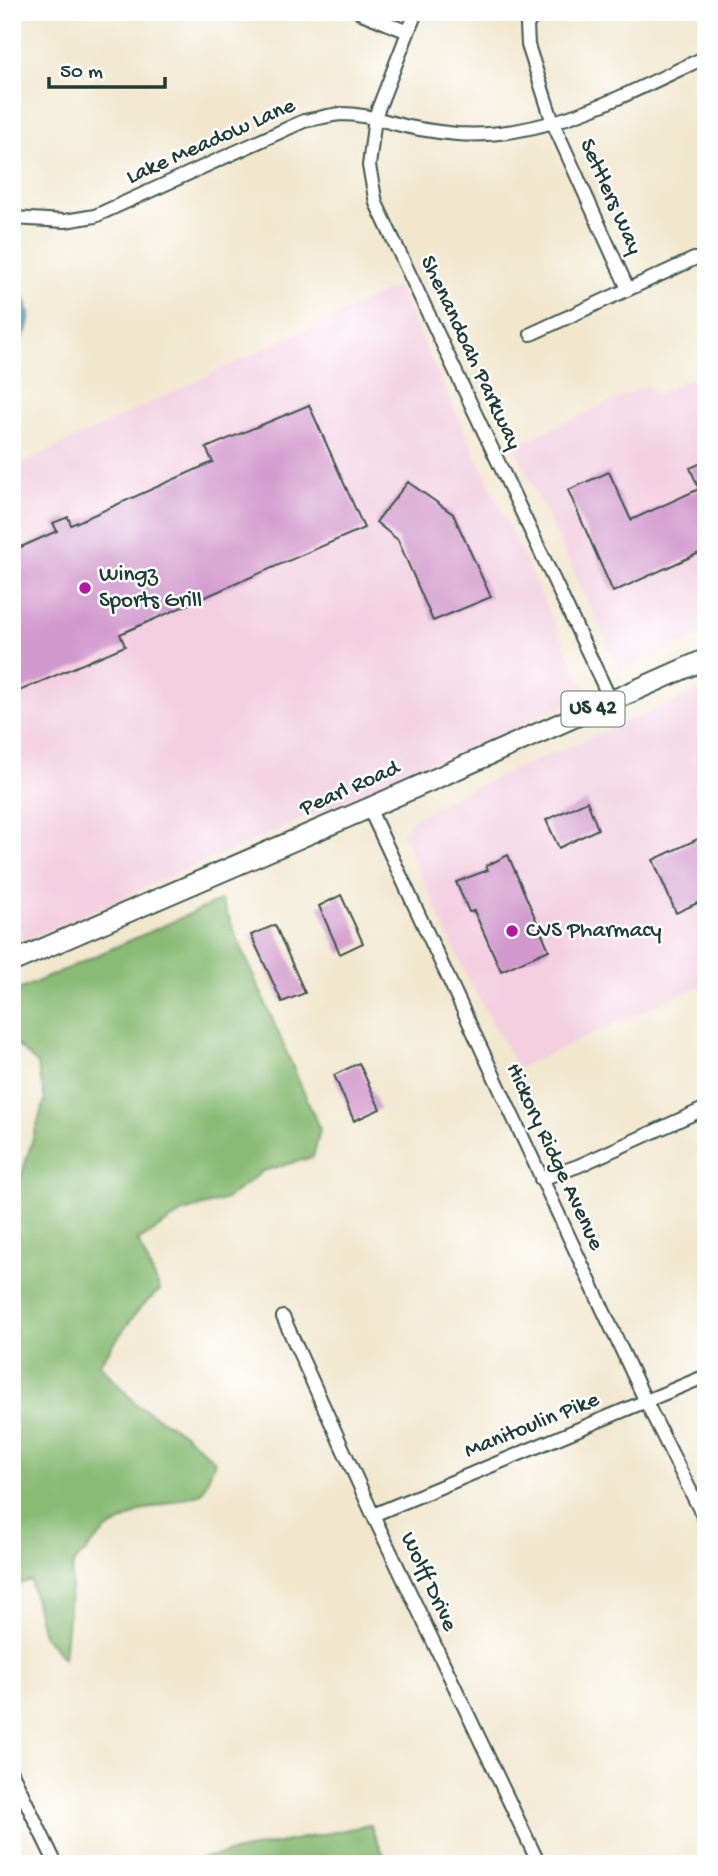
<svg xmlns="http://www.w3.org/2000/svg" width="718" height="1876" viewBox="0 0 718 1876" font-family="'Gochi Hand',sans-serif">
<style>
.built{fill:#f3cfe0}
.forest{fill:#89bb74;stroke:#547c54;stroke-width:2}
.water{fill:#3babb8;stroke:#2d7476;stroke-width:2}
.building{fill:#d199cd}
.lines{fill:none;stroke-linecap:round;stroke-linejoin:round}
.minor-casing{stroke:#3e564b;stroke-width:16}
.primary-casing{stroke:#3e564b;stroke-width:23}
.minor{stroke:#fff;stroke-width:12}
.primary{stroke:#fff;stroke-width:19}
.poi-dot{fill:#b5179e;stroke:#fff;stroke-width:2.5}
.labels{text-anchor:middle;dominant-baseline:central;stroke-width:5;stroke-linejoin:round;paint-order:stroke}
.shield{fill:#fff;stroke:#627771;stroke-width:2}
.shield-label{font-size:21px;font-weight:bold;fill:#1f3d34}
.street-label{font-size:23px;fill:#1f3d34;stroke:#fff}
.poi-label{font-size:23px;fill:#1f3d34;stroke:#fff;text-anchor:start}
</style>
<rect width="100%" height="100%" fill="#fff"/>
<filter id="ink" filterUnits="userSpaceOnUse"><feTurbulence type="fractalNoise" baseFrequency=".0143" numOctaves="2"/><feDisplacementMap in="SourceGraphic" scale="14" xChannelSelector="R" yChannelSelector="G"/><feConvolveMatrix kernelMatrix="1 2 1 2 8 2 1 2 1" color-interpolation-filters="sRGB"/></filter>
<filter id="wash" filterUnits="userSpaceOnUse"><feTurbulence type="fractalNoise" baseFrequency=".00686" numOctaves="4" result="noise"/><feDisplacementMap in="SourceGraphic" scale="28" xChannelSelector="R" yChannelSelector="G"/><feGaussianBlur stdDeviation="1.57" result="paint"/><feColorMatrix in="noise" values="0 0 0 0 0 0 0 0 0 0 0 0 0 0 0 0 0 1.4 0 .05"/><feComposite in="paint" operator="in"/></filter>
<g filter="url(#wash)">
<rect width="100%" height="100%" fill="#f1e7cd"/>
<!-- built -->
<path class="built" d="M397,286L588,695L25,940L12,913V468Z
M706,370V633L620,670L514,446L647,385L656,395Z
M706,688V983L518,1068L468,979L402,834L412,819L460,793Z"/>
<!-- forest -->
<path class="forest" d="M221,900L320,1130L313,1157L263,1171L226,1199L184,1212L138,1241L160,1290L139,1309L99,1364L137,1405L183,1433L215,1461L202,1493L141,1511L105,1531L73,1564L64,1659L43,1635L30,1580L12,1587V1191L17,1190L45,1099L37,1064L12,1040V993Z
M370,1825L388,1864H188L187,1861Z"/>
<!-- water -->
<path class="water" d="M12,273C26,298 42,326 12,347Z"/>
<g id="blocks">
<!-- building -->
<path class="building" d="M309,405L364,528L120,634L125,646L12,694V551L57,531L53,523L68,517L71,525L213,462L206,448Z
M706,461V550L613,592L568,490L609,472L631,520L699,489L690,468Z
M408,482L453,514L491,597L433,621L398,540L376,522Z
M587,801L598,829L559,848L546,820Z
M706,835V899L676,913L653,860Z
M508,855L549,950L501,971L474,911L469,912L456,882L488,870L486,866Z
M341,895L363,943L340,954L319,906Z
M275,925L305,993L282,1002L251,935Z
M359,1063L380,1109L354,1121L334,1075Z"/>
</g>
</g>
<g filter="url(#ink)">
<use href="#blocks" fill-opacity="0" stroke="#3e564b" stroke-width="2"/>
<g class="lines">
<defs>
<path id="minor" d="M359,12L408,32
M416,12L375,117L369,166L376,203L611,701
M543,12L533,17L527,25L528,45L553,123L628,289
M12,218L65,221L95,216L304,121C316,119 329,115 341,114C359,114 376,118 393,123C414,129 436,132 457,134C547,140 627,93 706,57
M531,334L694,259
M369,808L646,1402L706,1522
M541,1179L578,1166L706,1108
M283,1317L373,1515L539,1864
M373,1515L706,1376
M12,1773L56,1864"/>
<path id="primary" d="M12,962L369,808L706,659"/>
</defs>
<!-- minor casing -->
<use href="#minor" class="minor-casing"/>
<!-- primary casing -->
<use href="#primary" class="primary-casing"/>
<!-- minor -->
<use href="#minor" class="minor"/>
<!-- primary -->
<use href="#primary" class="primary"/>
</g>
</g>
<!-- markers -->
<g class="poi-dot">
<circle cx="85" cy="588" r="7"/>
<circle cx="512" cy="931" r="7"/>
</g>
<g class="labels">
<!-- shield labels -->
<rect class="shield" x="561.5" y="691.5" width="63" height="35" rx="5"/>
<g class="shield-label">
<text x="593" y="709">US 42</text>
</g>
<!-- street labels -->
<g class="street-label">
<text transform="translate(211 142) rotate(-24)">Lake Meadow Lane</text>
<text transform="translate(610 197) rotate(66)">Settlers Way</text>
<text transform="translate(470 353) rotate(65)">Shenandoah Parkway</text>
<text transform="translate(350 789) rotate(-24)">Pearl Road</text>
<text transform="translate(554 1157) rotate(65)">Hickory Ridge Avenue</text>
<text transform="translate(532 1426) rotate(-22)">Manitoulin Pike</text>
<text transform="translate(428 1582) rotate(65)">Wolff Drive</text>
</g>
<!-- poi labels -->
<g class="poi-label">
<text x="99" y="575">Wingz<tspan x="99" dy="26">Sports Grill</tspan></text>
<text x="526" y="931">CVS Pharmacy</text>
</g>
</g>
<!-- margin -->
<rect width="718" height="1876" fill="none" stroke="#fff" stroke-width="42"/>
<!-- scale -->
<path d="M49 77v10h116v-10" fill="none" stroke="#1f3d34" stroke-width="3.5"/>
<text x="60" y="77" font-size="21" fill="#1f3d34" stroke="#ffffff" stroke-width="5" paint-order="stroke">50 m</text>
</svg>
